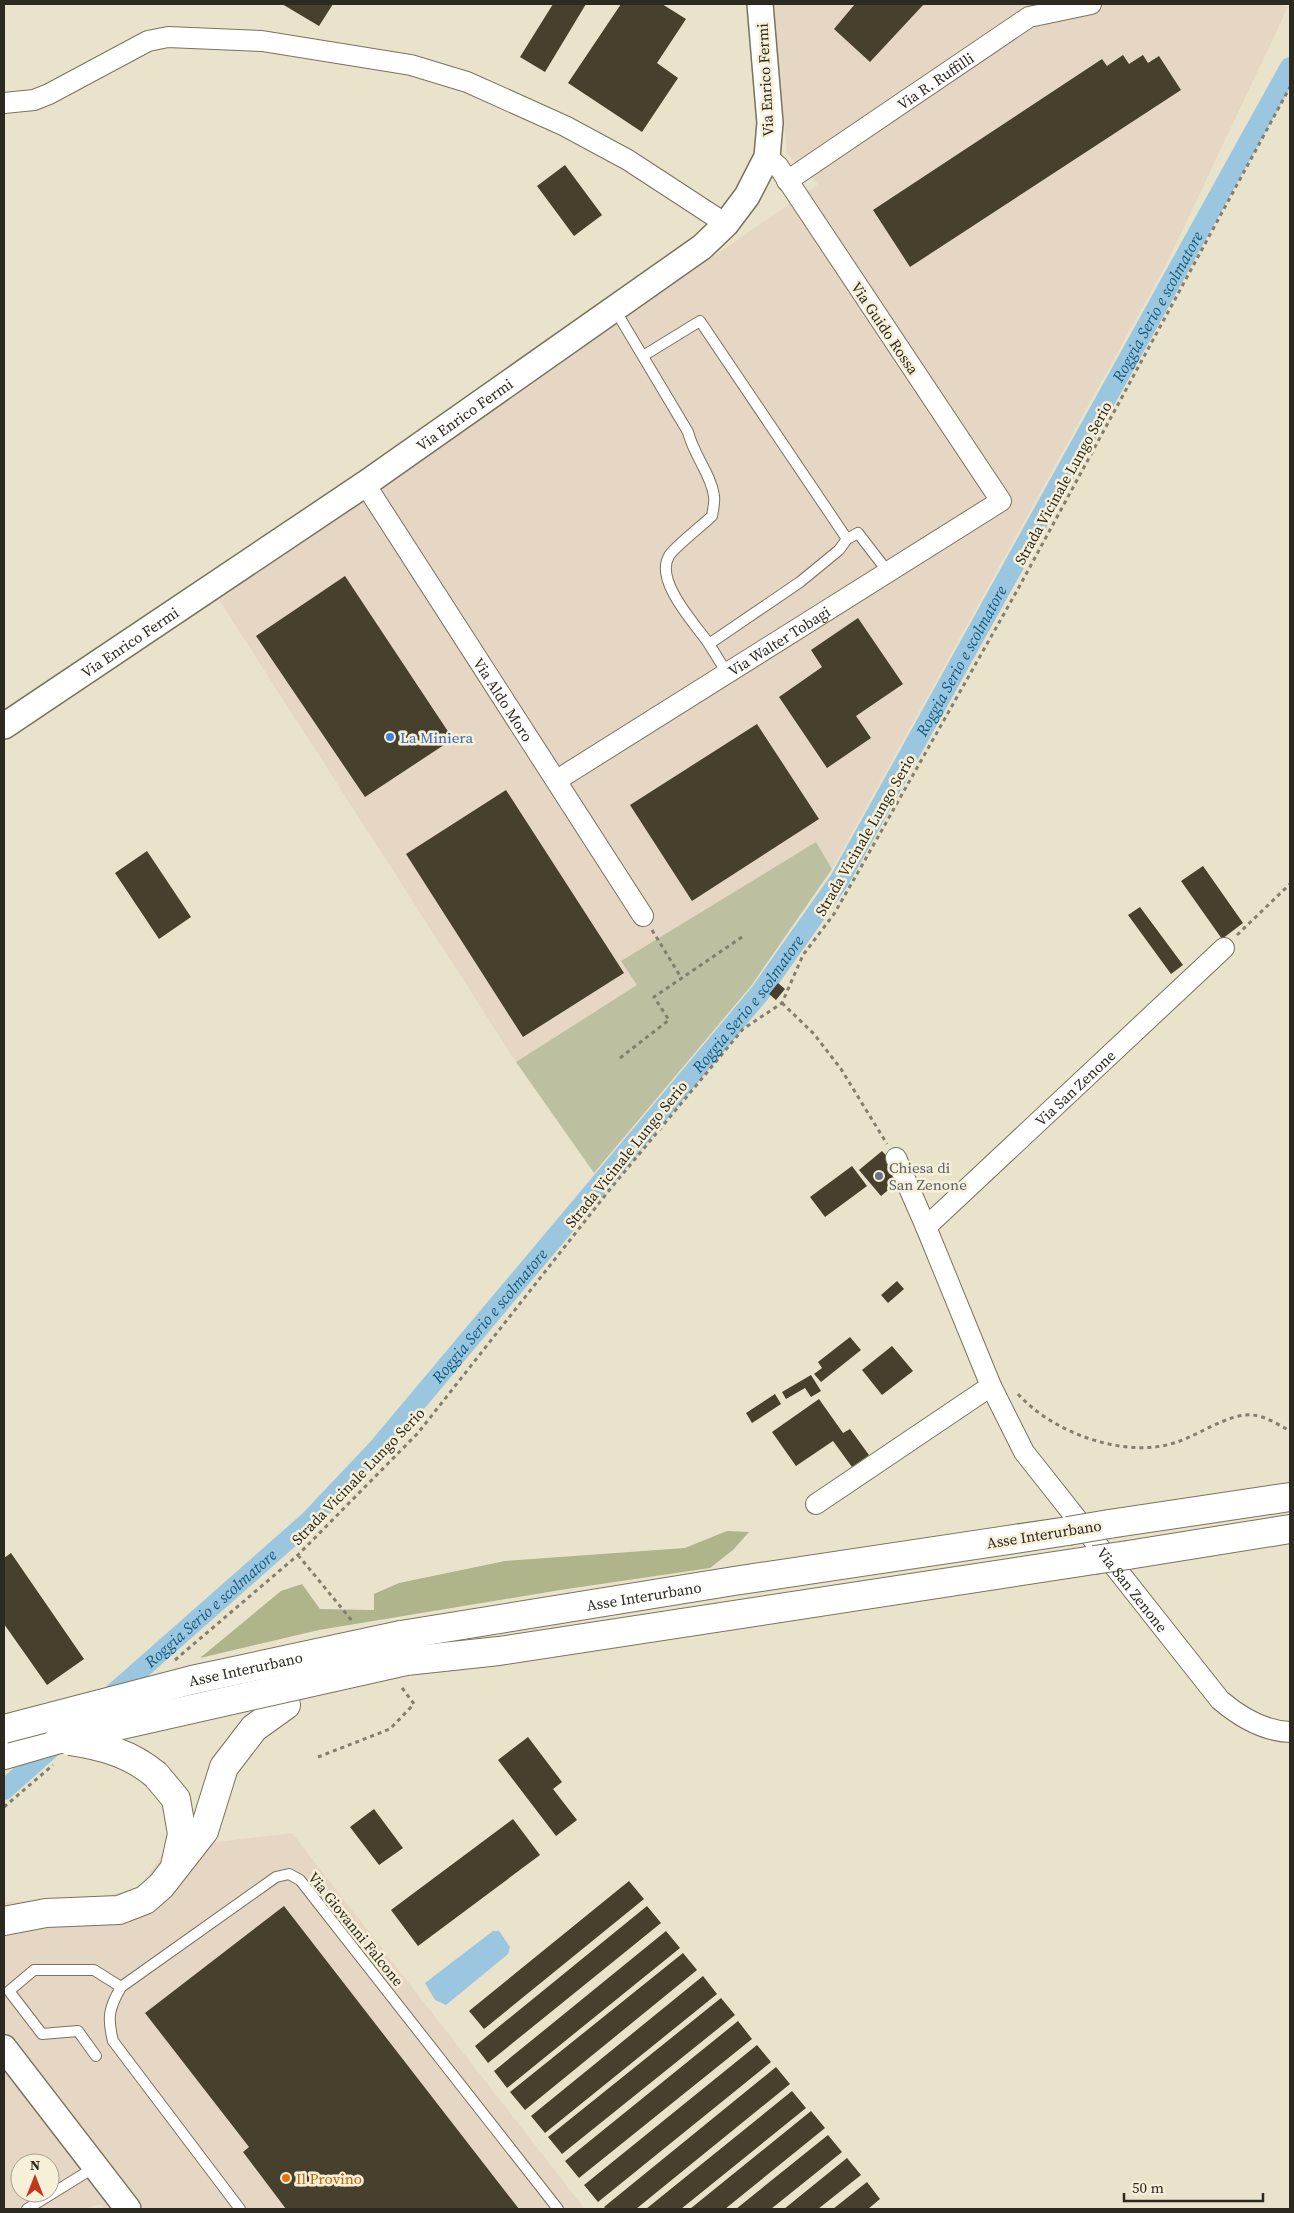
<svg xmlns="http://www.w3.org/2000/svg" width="1294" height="2213" viewBox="0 0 1294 2213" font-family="'Source Serif 4',serif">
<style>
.commercial{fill:#e5d7c4}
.industrial{fill:#e6d7c4;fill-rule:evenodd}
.green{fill:#bcc0a0}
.forest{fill:#afb48a}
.water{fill:#9bc6df}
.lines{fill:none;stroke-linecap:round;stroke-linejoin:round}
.canal{stroke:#9bc6df;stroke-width:20}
.building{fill:#46402c}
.service-casing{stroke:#79735d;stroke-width:12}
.minor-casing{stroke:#79735d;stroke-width:22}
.tertiary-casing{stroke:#79735d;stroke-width:28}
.trunk-casing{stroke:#79735d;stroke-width:30}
.path{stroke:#837e6f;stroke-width:3;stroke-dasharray:4 4;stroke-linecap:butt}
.service{stroke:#fff;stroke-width:10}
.minor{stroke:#fff;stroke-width:20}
.tertiary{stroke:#fff;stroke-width:25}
.trunk{stroke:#fff;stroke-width:28}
.trunk-bridge-casing{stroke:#79735d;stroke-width:30;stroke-linecap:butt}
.trunk-bridge{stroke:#fff;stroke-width:28}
.shop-dot{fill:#3f7fe0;stroke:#f7f0d8;stroke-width:2}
.worship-dot{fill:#6b7280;stroke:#f7f0d8;stroke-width:2}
.food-dot{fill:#e8710a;stroke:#f7f0d8;stroke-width:2}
.labels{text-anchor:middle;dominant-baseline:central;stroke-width:5;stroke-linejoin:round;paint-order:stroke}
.street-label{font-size:15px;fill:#2c2920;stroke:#f7f0d8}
.shop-label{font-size:15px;fill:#366cbe;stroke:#f7f0d8;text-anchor:start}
.worship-label{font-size:15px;fill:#5b616d;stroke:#f7f0d8;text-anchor:start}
.food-label{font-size:15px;fill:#c56008;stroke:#f7f0d8;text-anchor:start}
.water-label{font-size:16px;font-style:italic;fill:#0f5a7d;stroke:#f7f0d8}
</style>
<rect width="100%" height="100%" fill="#eae3cb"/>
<!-- commercial -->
<path class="commercial" d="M773,4H1277L1288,7L1167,263L832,869L815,843L621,961L638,985L516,1062L219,600L818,184L787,154Z"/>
<!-- industrial -->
<path class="industrial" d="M292,1833L585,2209H104L100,2204L84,2209H4V1902L96,1898L139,1888L167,1848ZM20,2163H50V2193H20Z"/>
<!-- green -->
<path class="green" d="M816,842L832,869L751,986L594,1173L516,1062L637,985L621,961Z"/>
<!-- forest -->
<path class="forest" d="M727,1531L749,1532L733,1550L710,1568L560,1590L319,1630L200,1658L281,1591L302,1584L320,1609L374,1610V1594L399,1583L505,1561L685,1548Z"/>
<!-- water -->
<path class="water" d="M493,1931H499L510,1947L508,1954L446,2005L435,2000L425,1983Z"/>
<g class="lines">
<!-- canal -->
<g class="canal">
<path id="s1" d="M106,1700L309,1521L379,1447L760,993L839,881L1290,67"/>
<path d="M4,1790L58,1742"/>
</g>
</g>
<!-- building -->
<path class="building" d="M282,4H333L319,26Z
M553,4H586L545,72L520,57Z
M621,4H662L686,19L657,63L678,78L642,132L568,83Z
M855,4H924L870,62L834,29Z
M1123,55L1129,64L1143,55L1148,63L1159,56L1181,90L910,267L873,210L1102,59L1107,66Z
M565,165L602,215L574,236L537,186Z
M345,576L453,739L365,797L256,636Z
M858,618L903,684L856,716L871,738L827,768L779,697L822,667L811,650Z
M757,724L819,819L692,901L630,805Z
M506,790L624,973L523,1037L406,854Z
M147,851L191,917L159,939L115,873Z
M1203,866L1243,923L1222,939L1181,881Z
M1140,907L1183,965L1171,974L1128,915Z
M778,983L785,989L776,1000L769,994Z
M882,1151L894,1164L888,1170L898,1182L881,1196L859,1170Z
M852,1166L867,1186L825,1217L810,1197Z
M897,1281L904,1289L888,1303L881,1295Z
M850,1337L861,1350L821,1382L814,1374L822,1368L818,1362Z
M892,1346L913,1371L882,1395L862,1370Z
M811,1375L821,1391L811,1397L805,1388L786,1399L782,1392Z
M775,1394L781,1404L752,1423L746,1413Z
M819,1399L843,1433L850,1429L869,1455L852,1467L833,1441L796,1466L772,1432Z
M11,1553L84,1659L47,1685L4,1624V1558Z
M528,1737L562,1782L553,1789L577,1820L556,1836L498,1760Z
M374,1809L403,1848L379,1865L350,1827Z
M513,1819L540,1855L418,1946L391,1910Z
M629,1881L644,1899L484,2029L469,2011Z
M284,1906L519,2209H286L243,2152L249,2147L145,2013Z
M647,1906L661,1923L488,2063L475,2046Z
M666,1931L680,1948L507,2088L494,2071Z
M683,1953L697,1970L525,2110L510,2092Z
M703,1976L717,1994L545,2133L531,2116Z
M721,1998L735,2015L562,2154L548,2137Z
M738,2021L752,2039L579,2178L565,2161Z
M757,2045L771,2062L598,2202L584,2185Z
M776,2067L790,2084L636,2209H606L604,2207Z
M792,2091L806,2108L681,2209H646Z
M811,2111L825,2128L725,2209H690Z
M828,2135L842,2152L771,2209H736Z
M847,2158L861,2175L818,2209H784Z
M867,2182L880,2199L868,2209H833Z"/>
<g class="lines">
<defs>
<path id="service" d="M614,308L688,432C694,456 711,474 714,496C715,502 713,510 712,516C704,524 673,548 669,556C654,581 696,625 709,644L800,582L839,550L847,539L858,533L888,572
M643,356L700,321L847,539
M709,644L727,673
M96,2056L78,2031L42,2034L9,1991L34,1970H94L121,1987
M27,2209L95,2167
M240,2209L113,2041C107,2017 109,2008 121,1987L276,1877L289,1874L300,1880L558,2209"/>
<g id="minor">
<path d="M4,103L34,100L49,94L148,41L168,37L262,41L411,65L467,82L565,126L628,160L726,224"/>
<path id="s2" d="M787,181L1029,17L1091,4"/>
<path id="s3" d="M365,484L643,916"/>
<path id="s4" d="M557,780L1001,501L778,166L767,157"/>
<path id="s5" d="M896,1158L926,1227L991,1386L1024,1452L1220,1700C1240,1717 1263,1731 1290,1732"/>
<path id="s6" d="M926,1227L1224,948"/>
<path d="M816,1504L991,1386"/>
</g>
<g id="tertiary">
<path id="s7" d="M4,726L365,484L702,247L726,224L747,196L767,157L770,123L760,4"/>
<path d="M4,2048L128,2209"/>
</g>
<g id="trunk">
<path d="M1109,1524L1290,1497"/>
<path d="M1128,1555L1290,1529"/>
<path id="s8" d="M401,1635L734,1581L1068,1531"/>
<path d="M406,1661L499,1651L1094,1560"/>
<path d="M4,1755L59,1739"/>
<path d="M156,1775L176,1799L182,1834L175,1866"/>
<path d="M4,1921L46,1913L119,1910L145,1900L161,1886L204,1831L224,1767L254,1728L286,1705"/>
</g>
</defs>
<!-- service casing -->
<use href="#service" class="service-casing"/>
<!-- minor casing -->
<use href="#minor" class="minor-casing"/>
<!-- tertiary casing -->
<use href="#tertiary" class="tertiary-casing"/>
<!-- trunk casing -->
<use href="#trunk" class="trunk-casing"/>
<!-- path -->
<path class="path" d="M652,930L682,979
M1237,935L1290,884
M782,1003L814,1034L841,1069L887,1144
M620,1058L669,1020L654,997L745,935
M1018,1394C1053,1433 1126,1460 1177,1442C1199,1435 1229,1413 1252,1415C1266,1416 1279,1425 1290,1431
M298,1555L353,1622
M175,1660L298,1555L418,1433L611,1188L743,1029L782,1003L803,955L834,914L861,867L1018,589L1290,87
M318,1757L390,1729L414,1704L400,1685
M4,1807L53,1765"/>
<!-- service -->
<use href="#service" class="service"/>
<!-- minor -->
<use href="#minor" class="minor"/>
<!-- tertiary -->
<use href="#tertiary" class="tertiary"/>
<!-- trunk -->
<use href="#trunk" class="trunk"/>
<defs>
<g id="trunk-bridge">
<path d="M1068,1531L1109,1524"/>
<path d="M1094,1560L1128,1555"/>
<path id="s9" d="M4,1729L192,1680L401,1635"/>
<path d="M59,1739L406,1661"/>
<path d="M70,1741C102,1746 130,1753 156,1775"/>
</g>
</defs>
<!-- trunk-bridge casing -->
<use href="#trunk-bridge" class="trunk-bridge-casing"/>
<!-- trunk-bridge -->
<use href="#trunk-bridge" class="trunk-bridge"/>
</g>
<!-- markers -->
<circle class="shop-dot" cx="390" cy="737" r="5"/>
<circle class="worship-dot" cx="879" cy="1176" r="5"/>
<circle class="food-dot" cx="286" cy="2178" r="5"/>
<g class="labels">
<!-- street labels -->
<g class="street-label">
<text transform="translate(765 80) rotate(-93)">Via Enrico Fermi</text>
<text stroke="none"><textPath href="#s2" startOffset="179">Via R. Ruffilli</textPath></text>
<text transform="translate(885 328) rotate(56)">Via Guido Rossa</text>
<text stroke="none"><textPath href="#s7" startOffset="556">Via Enrico Fermi</textPath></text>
<text transform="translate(1063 483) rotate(-61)">Strada Vicinale Lungo Serio</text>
<text stroke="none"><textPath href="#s7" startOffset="151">Via Enrico Fermi</textPath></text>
<text stroke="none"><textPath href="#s4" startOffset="262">Via Walter Tobagi</textPath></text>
<text stroke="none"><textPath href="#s3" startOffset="256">Via Aldo Moro</textPath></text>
<text transform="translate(865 835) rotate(-60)">Strada Vicinale Lungo Serio</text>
<text stroke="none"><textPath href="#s6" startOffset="204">Via San Zenone</textPath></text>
<text transform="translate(626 1154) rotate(-51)">Strada Vicinale Lungo Serio</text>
<text transform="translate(358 1476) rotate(-46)">Strada Vicinale Lungo Serio</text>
<text transform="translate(1044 1534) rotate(-9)">Asse Interurbano</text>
<text stroke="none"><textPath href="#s5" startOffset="496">Via San Zenone</textPath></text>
<text stroke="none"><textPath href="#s8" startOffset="246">Asse Interurbano</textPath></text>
<text stroke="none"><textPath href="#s9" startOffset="249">Asse Interurbano</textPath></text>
<text transform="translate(356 1929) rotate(51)">Via Giovanni Falcone</text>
</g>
<!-- shop labels -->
<g class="shop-label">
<text x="400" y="737">La Miniera</text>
</g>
<!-- worship labels -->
<g class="worship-label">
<text x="889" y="1167">Chiesa di<tspan x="889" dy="17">San Zenone</tspan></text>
</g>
<!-- food labels -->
<g class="food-label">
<text x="296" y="2178">Il Provino</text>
</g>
<!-- water labels -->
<g class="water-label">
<text stroke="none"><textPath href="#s1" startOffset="1759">Roggia Serio e scolmatore</textPath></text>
<text stroke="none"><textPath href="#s1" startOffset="1354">Roggia Serio e scolmatore</textPath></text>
<text stroke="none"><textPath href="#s1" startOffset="949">Roggia Serio e scolmatore</textPath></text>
<text stroke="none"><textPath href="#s1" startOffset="544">Roggia Serio e scolmatore</textPath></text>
<text stroke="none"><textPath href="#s1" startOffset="139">Roggia Serio e scolmatore</textPath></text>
</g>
</g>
<!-- border -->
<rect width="1294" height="2213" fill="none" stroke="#2c2920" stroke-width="10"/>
<!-- north arrow -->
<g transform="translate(35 2178)"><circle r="24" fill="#f7f0d8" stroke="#a6a08e"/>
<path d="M0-4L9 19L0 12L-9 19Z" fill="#c1361c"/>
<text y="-8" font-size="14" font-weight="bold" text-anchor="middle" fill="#2c2920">N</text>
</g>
<!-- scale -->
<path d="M1124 2193v8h139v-8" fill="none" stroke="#2c2920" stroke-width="2.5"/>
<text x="1132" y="2193" font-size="15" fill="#2c2920" stroke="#f7f0d8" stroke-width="4" paint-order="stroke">50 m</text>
</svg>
